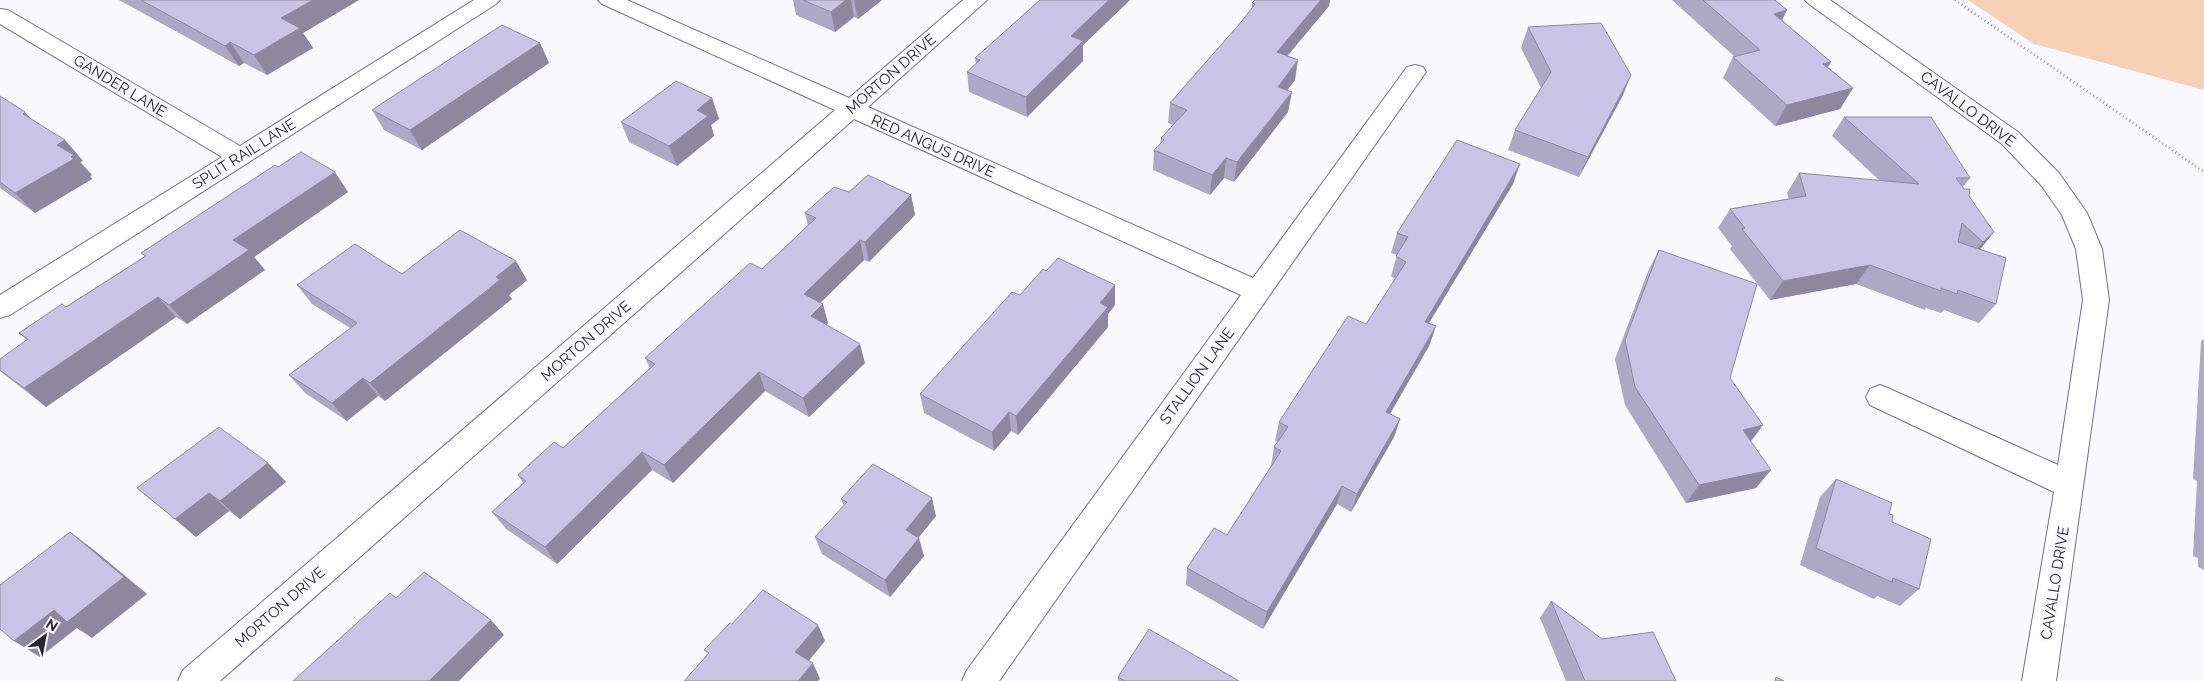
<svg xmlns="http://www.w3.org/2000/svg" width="2204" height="681" viewBox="0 0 2204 681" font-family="Raleway,sans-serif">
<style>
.green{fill:#f7d1b5}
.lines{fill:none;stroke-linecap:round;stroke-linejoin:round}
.street-casing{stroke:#746f8d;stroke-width:2}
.path{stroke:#8d8c96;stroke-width:2.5;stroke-dasharray:1 3;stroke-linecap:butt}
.street{fill:#fff;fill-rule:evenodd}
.wall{fill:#ada8c5}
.shaded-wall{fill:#8d88a0}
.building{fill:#c9c3e5;stroke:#8d88a0}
.labels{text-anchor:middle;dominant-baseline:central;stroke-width:4;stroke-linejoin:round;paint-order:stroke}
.street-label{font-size:15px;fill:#272532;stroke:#f9f8ff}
</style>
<rect width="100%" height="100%" fill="#f9f8ff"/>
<!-- green -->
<path class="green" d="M1968,0H2204V90L2034,44Z"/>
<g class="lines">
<defs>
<path id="street" d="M474,0H500L496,4L10,315L0,318V295L222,157L0,24V9L8,10L240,146Z
M598,0H627L849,98L963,0H987L868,107L1253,278L1407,67L1415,65L1423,67L1426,72L999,681H962L967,670L1241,295L854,119L220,681H178L183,670L835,110L602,4Z
M1805,0H1830L2018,132L2059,173L2087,213L2102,249L2109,300L2056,681H2022L2054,492L1870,405L1866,397L1870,389L1880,385L1890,389L2058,465L2083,300L2076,249L2062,215L2041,185L2002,144L1809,4Z"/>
</defs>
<!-- street casing -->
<use href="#street" class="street-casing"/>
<!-- path -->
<path class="path" d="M1955,0L2204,172"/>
<!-- street -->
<use href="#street" class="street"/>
</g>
<!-- wall -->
<path class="wall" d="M119,0H359L303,33L313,48L267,75L244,63L239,66Z
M793,0H882L858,19L854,17L835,32L796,15Z
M1040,0H1130L1083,45V61L1027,117L969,92L967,72L976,63L975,58Z
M1255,0H1330L1329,6L1287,56L1295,80L1287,90L1288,112L1234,182L1224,178L1210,195L1153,170L1154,150L1160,144L1161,138L1173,125L1168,123L1170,103L1242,21L1252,8V3Z
M1672,0H1775L1782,20L1831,62L1828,67L1853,88L1840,109L1775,126L1723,78L1733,57H1735Z
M1528,27L1623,95L1579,177L1508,150L1515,130L1541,88L1521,48Z
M540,43L549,63L422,150L384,130L372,110Z
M0,96L32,120L65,140L83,161L80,162L92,175L90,176L92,179L35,213L0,188Z
M712,98L719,119L711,125L714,136L677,166L629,142L621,122Z
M1844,117L1970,178L1963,187L1994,232L1980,249L1996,304L1979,323L1944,310L1941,313L1926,308L1925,310L1856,284L1770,300L1730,249L1732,246L1718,228L1730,209L1789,199L1787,193L1799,173L1880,181L1832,136Z
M278,167L348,192L254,257L265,270L187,324L176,317L46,407L0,371V359L27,340L19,333L66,307L145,256L141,253Z
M1513,184L1429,323L1436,326L1429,346L1390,414L1400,419L1394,437L1351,512L1337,504L1263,629L1186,585L1187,568L1227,535L1271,466L1274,447L1278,442L1275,441L1279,422L1366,324L1395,279L1391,276L1397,255L1391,253L1397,233Z
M849,192L911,195L915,215L869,262L864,260L820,303L828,323L826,325L865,363L809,417L765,391L673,483L652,470L557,564L506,529L492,512L523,483L518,475L563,448L650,368L645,358L762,269L808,226L805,213Z
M1659,250L1730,378L1751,441L1756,488L1686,503L1625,405L1615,359L1649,269Z
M402,274L527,280L509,295L512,299L385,401L378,396L347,421L305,393L289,375L350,328L312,304L297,285Z
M1115,305L1108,314V327L1018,435L1011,431L994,451L924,413L920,394Z
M2204,339V570L2198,567V558L2193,556L2197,481L2193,479L2201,341Z
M268,463L286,482L240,519L229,511L196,537L137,488Z
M1836,479L1889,514L1919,589L1900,606L1877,596L1874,599L1800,565L1820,497Z
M841,499L936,516L918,538L924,556L890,597L822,554L815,537L844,506Z
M1551,601L1602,639L1676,681H1566L1540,618Z
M1118,677L1239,681H1118Z"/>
<!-- shaded-wall -->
<path class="shaded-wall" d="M313,0H359L303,33L313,48L267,75L254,55L281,18Z
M846,0H851L854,17L835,32L831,12Z
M854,0H882L858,19Z
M1109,0H1130L1083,45V61L1027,117L1026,97L1071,36Z
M1321,0H1330L1329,6L1274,72L1277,52Z
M1787,10L1777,31L1774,14Z
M230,42L244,63L239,66L225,46Z
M540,43L549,63L422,150L410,130Z
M1298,60L1295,80L1275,107L1278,87Z
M1831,62L1819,82L1823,64Z
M1631,75L1623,95L1579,177L1588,157Z
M1853,88L1840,109L1775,126L1787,105Z
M1292,92L1288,112L1234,182L1237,162Z
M712,98L719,119L711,125L714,136L677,166L669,146L697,110Z
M25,112L44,133L23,114Z
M65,140L83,161L80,162L92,175L90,176L92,179L35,213L15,193L57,145Z
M1226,158L1224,178L1210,195L1212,175Z
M1520,164L1513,184L1418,341L1425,322Z
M335,172L348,192L254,257L265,270L187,324L169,305L233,240Z
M911,195L915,215L869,262L865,242Z
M1994,232L1978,252L1967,261L1983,242Z
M860,240L864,260L810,313L804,294Z
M516,261L527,280L509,295L512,299L385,401L370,383L496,277Z
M1870,265L1856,284L1770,300L1783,281Z
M1115,285V305L1108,314V327L1018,435L1016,416L1100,303Z
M158,297L176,317L46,407L24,388Z
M823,304L828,323L816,335L811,316Z
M1436,326L1429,346L1380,431L1386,412Z
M860,344L865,363L809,417L803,398Z
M759,372L765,391L673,483L664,465Z
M363,378L378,396L347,421L332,403Z
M1009,412L1011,431L994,451L992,432Z
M1400,419L1394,437L1351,512L1357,494Z
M1763,425L1749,444L1743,430Z
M642,452L652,470L557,564L545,547Z
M268,463L286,482L240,519L220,501Z
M1771,470L1756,488L1686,503L1699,485Z
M1342,486L1337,504L1263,629L1267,612Z
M209,493L229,511L196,537L175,519Z
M932,498L936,516L910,548L906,530Z
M70,532L94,550L147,594L92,638L77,628L40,657L14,641Z
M919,538L924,556L890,597L885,580Z
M491,620L504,635L459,681H429Z
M818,625L825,641L803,668L795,652Z
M813,663L820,679L818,681H798Z"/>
<!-- building -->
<path class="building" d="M141,0H313L281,18L300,28L254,55L230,42L225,46Z
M803,0H846L831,12Z
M1040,0H1109L1071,36L1083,41L1026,97L967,72L980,60L975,58Z
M1255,0H1321L1277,52L1298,60L1278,87L1292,92L1237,162L1226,158L1212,175L1154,150L1164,140L1161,138L1187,110L1170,103L1242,21L1255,4L1252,3Z
M1703,0H1775L1787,10L1774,14L1831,62L1823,64L1853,88L1787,105L1733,57L1760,50Z
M1601,23L1631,75L1588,157L1515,130L1551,72L1528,27Z
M502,25L540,43L410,130L372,110Z
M676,81L712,98L697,110L708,116L669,146L621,122Z
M0,96L25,112L23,114L65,140L57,145L74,155L71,157L74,159L15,193L0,182Z
M1844,117H1931L1970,178H1956L1964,189H1970L1969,196L1994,232L1983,242L1962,223L1958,242L2006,258L1996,304L1958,290L1957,294L1941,288V291L1870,265L1783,281L1742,229L1745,228L1730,209L1806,196L1799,173L1919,184Z
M1457,140L1520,164L1425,322L1436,326L1386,412L1400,419L1357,494L1342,486L1267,612L1187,568L1214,528L1227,535L1281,451L1274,447L1288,427L1279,422L1348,316L1366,324L1406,262L1396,256L1408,237L1397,233Z
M301,152L335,172L233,240L249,250L169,305L158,297L24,388L0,370V359L28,339L19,333L62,304L66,307L146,256L141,253L275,165L278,167Z
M868,175L911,195L865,242L860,240L804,294L823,304L811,316L860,344L803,398L759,372L664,465L642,452L545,547L492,512L526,481L518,475L554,442L563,448L655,364L645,358L750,263L762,269L816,218L805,213L834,187L849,192Z
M460,230L516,261L496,277L500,280L370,383L363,378L332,403L289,375L357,323L297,285L355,244L402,274Z
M1659,250L1757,284L1730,378L1763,425L1743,430L1771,470L1699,485L1635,387L1625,340Z
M1058,258L1115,285L1100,303L1108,307L1016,416L1009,412L992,432L920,394L1012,292L1020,295L1043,269L1046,271Z
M219,427L268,463L220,501L209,493L175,519L137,488Z
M873,464L932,498L906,530L919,538L885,580L815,537L847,502L841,499Z
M1836,479L1892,503L1889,514L1893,515L1892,522L1931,539L1919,589L1893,578L1892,582L1816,548Z
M70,532L124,577L67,622L54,610L14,641L0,629V585Z
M424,572L491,620L429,681H293L390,593L396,598Z
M763,590L818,625L795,652L813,663L798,681H684L709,653L704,650L730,623L732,624Z
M1551,601L1602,639L1653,632L1676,681H1585Z
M1149,629L1239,681H1125L1118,677Z
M1776,677L1784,681H1775Z"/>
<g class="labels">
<!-- street labels -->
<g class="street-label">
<text transform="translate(891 74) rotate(-41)">MORTON DRIVE</text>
<text transform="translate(120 86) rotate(31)">GANDER LANE</text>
<text transform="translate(1968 109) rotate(37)">CAVALLO DRIVE</text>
<text transform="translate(933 146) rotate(24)">RED ANGUS DRIVE</text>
<text transform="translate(244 154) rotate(-32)">SPLIT RAIL LANE</text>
<text transform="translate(586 341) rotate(-41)">MORTON DRIVE</text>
<text transform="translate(1197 376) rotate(-54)">STALLION LANE</text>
<text transform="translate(2055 583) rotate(-81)">CAVALLO DRIVE</text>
<text transform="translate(280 607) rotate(-41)">MORTON DRIVE</text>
</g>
</g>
<!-- north arrow -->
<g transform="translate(45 636) rotate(32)" stroke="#f9f8ff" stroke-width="4" paint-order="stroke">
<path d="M0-4L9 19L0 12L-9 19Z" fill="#272532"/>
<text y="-8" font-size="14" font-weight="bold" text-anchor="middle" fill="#272532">N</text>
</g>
</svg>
